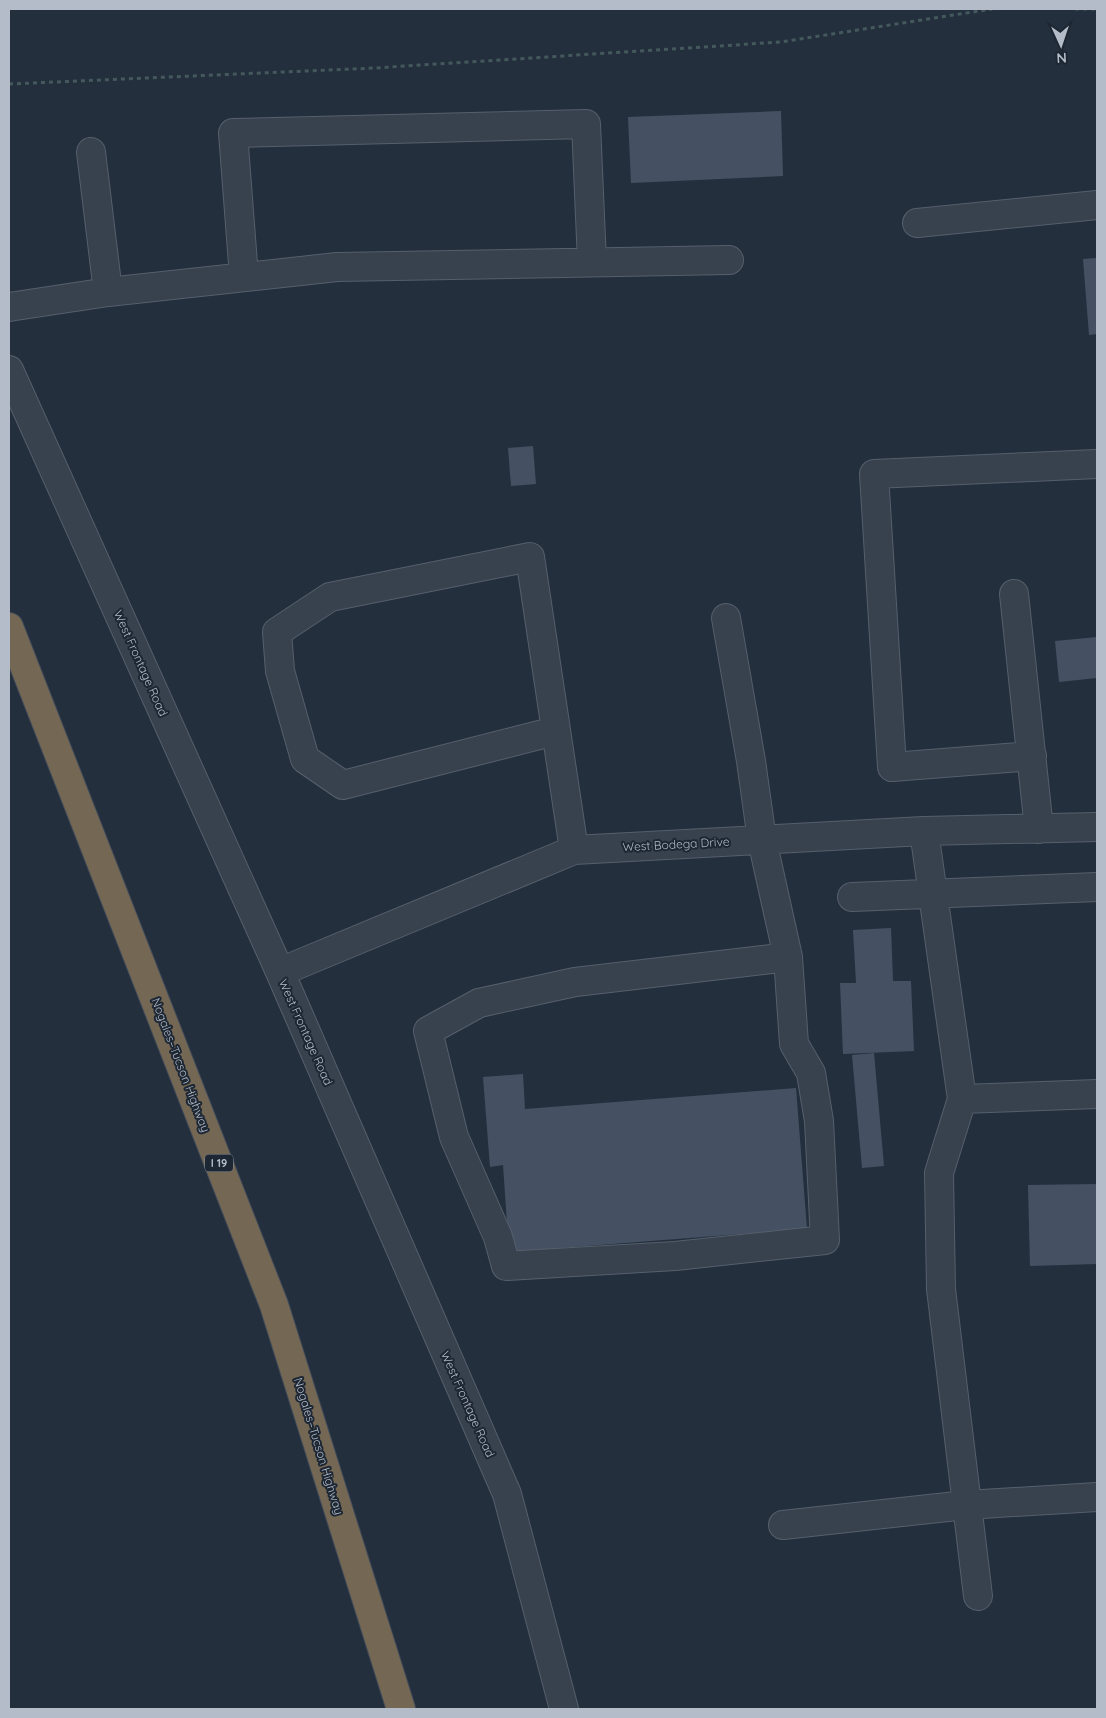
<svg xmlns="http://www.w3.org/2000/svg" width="1106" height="1718" viewBox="0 0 1106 1718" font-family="Quicksand,sans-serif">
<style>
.building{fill:#455162}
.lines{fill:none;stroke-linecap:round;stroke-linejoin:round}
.minor-casing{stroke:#565f6c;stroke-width:30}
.highway-casing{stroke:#434c59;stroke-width:30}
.path{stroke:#44595c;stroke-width:3;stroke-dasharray:4 4;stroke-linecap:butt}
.minor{stroke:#38414e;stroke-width:28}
.highway{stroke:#746855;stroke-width:28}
.labels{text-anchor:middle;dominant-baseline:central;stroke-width:4;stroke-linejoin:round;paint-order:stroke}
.shield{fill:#1d2633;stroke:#878f9c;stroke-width:1}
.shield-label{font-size:11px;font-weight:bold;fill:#b4bcc9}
.street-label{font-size:12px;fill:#b4bcc9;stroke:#1d2633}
</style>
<rect width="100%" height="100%" fill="#242f3e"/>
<!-- building -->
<path class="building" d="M781,111L783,176L631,183L628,117Z
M1097,258V334L1089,335L1083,259Z
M533,446L536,484L511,486L508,448Z
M1097,637V678L1059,682L1055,641Z
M891,928L893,981H911L914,1051L843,1054L840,983H856L853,930Z
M874,1053L884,1166L862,1168L852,1055Z
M523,1074L525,1109L796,1088L807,1229L509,1252L503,1165L490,1167L483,1077Z
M1097,1184V1264L1030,1266L1028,1185Z"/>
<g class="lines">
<defs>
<path id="minor" d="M91,152L108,292
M917,223L1097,205
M244,277L233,133L586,124L592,262
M9,307L108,292L337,267L729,260
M9,370L280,972L507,1494L564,1709
M1014,594L1039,829
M726,618L751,761L762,840L788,957L575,982L479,1003L428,1031L454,1137L498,1237L506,1266L675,1256L825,1240L819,1121L811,1073L794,1044L788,957
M555,731L343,785L305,759L280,671L277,632L330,597L530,557L574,850
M1032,756L892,767L874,474L1097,464
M924,831L962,1099
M852,897L1097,887
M280,972L574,850L924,831L1097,827
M783,1525L966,1505L1097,1497
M978,1596L941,1289L939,1173L962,1099L1097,1094"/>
<path id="highway" d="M9,627L274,1305L401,1709"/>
</defs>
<!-- minor casing -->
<use href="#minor" class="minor-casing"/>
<!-- highway casing -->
<use href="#highway" class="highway-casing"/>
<!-- path -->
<path class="path" d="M1075,9H1097
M9,84L375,68L781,42L992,9"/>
<!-- minor -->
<use href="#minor" class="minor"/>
<!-- highway -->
<use href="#highway" class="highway"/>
</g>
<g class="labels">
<!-- shield labels -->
<rect class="shield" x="205" y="1154.5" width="28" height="17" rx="4"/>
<g class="shield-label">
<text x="219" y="1163">I 19</text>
</g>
<!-- street labels -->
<g class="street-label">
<text transform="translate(141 663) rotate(66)">West Frontage Road</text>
<text transform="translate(676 844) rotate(-3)">West Bodega Drive</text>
<text transform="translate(306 1032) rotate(66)">West Frontage Road</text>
<text transform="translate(181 1065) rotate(69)">Nogales–Tucson Highway</text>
<text transform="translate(468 1404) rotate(66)">West Frontage Road</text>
<text transform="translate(319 1446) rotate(73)">Nogales–Tucson Highway</text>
</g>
</g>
<!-- border -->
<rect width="1106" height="1718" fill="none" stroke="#b4bcc9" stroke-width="20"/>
<!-- north arrow -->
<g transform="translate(1061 45) rotate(177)" stroke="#1d2633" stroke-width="4" paint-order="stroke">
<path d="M0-4L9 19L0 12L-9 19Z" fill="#b4bcc9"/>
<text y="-8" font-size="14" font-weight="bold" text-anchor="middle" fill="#b4bcc9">N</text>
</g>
</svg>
